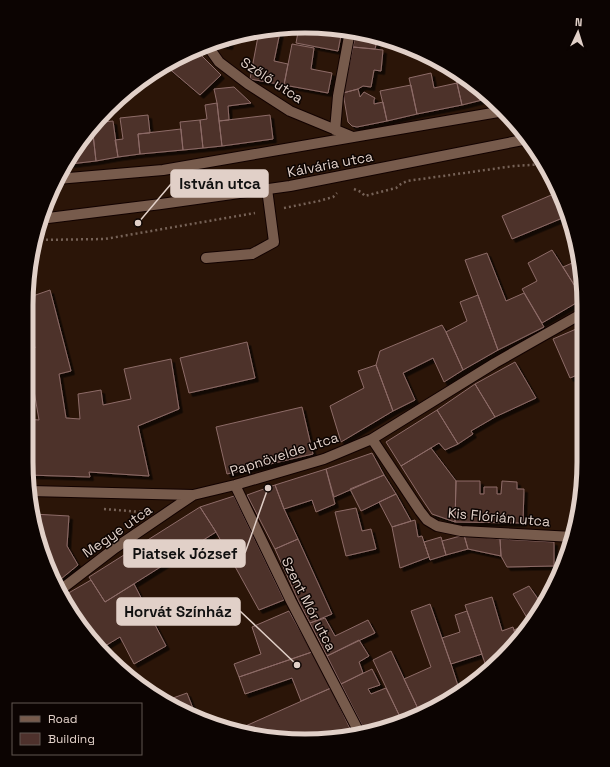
<svg xmlns="http://www.w3.org/2000/svg" width="610" height="767" viewBox="0 0 610 767" font-family="'Space Grotesk',sans-serif">
<style>
.building{fill:#4e312c;stroke:#8d6c67;filter:url(#shadow)}
.lines{fill:none;stroke-linecap:round;stroke-linejoin:round}
.minor-casing{stroke:#120200;stroke-width:12}
.tertiary-casing{stroke:#120200;stroke-width:12}
.path{stroke:#766257;stroke-width:2.5;stroke-dasharray:2 3;stroke-linecap:butt}
.minor{stroke:#775b4c;stroke-width:10}
.tertiary{stroke:#775b4c;stroke-width:10}
.labels{text-anchor:middle;dominant-baseline:central;stroke-width:3;stroke-linejoin:round;paint-order:stroke}
.street-label{font-size:14px;fill:#e1d0c8;stroke:#0c0402}
.rim{fill:none;stroke:#e1d0c8;stroke-width:5}
.leader{fill:none;stroke:#e1d0c8;stroke-width:1.5}
.callout-dot{fill:#e1d0c8;stroke:#0c0402;stroke-width:1.5}
.callout{fill:#e1d0c8;stroke:#e1d0c8;stroke-width:1.5}
.callout-label{font-size:15px;text-anchor:middle;font-weight:bold;fill:#111}
</style>
<defs>
<filter id="shadow"><feDropShadow dx="3.5" dy="3.5" stdDeviation="0" flood-color="#0009"/></filter>
</defs>
<rect width="100%" height="100%" fill="#2b1508"/>
<!-- building -->
<path class="building" d="M299,27H323L342,30L338,51L296,43Z
M264,29L280,32L274,61L288,64L284,85L250,79L259,31Z
M356,32L378,36L375,49L353,47Z
M231,37L229,46L213,43L214,42L216,41Z
M292,44L314,48L311,69L332,73L328,93L284,85Z
M353,47L383,50L381,71L374,70L371,87L363,86L358,89L343,93Z
M196,50L221,75L200,95L166,66L170,61Z
M454,71L475,84L490,98L462,105Z
M431,73L434,88L457,83L462,105L417,114L409,78Z
M411,85L417,114L387,121L380,91Z
M234,87L251,103L228,106L229,120L219,121L217,103L214,89Z
M358,89L360,97L364,92L375,98L374,100V104L383,102L387,121L357,127L352,126L348,122L343,93Z
M217,103L222,146L203,148L200,120L207,119L205,105Z
M148,115L150,133L138,134L140,154L118,157L115,140L123,139L120,118Z
M270,115L273,139L222,146L219,121Z
M200,120L203,148L183,150L180,122Z
M113,121L118,157L96,161L92,125L94,123Z
M92,125L96,161L70,164L69,158Z
M181,129L183,150L140,154L138,134Z
M556,193L565,217L512,239L502,216Z
M568,216L574,233L576,245L573,246L565,217Z
M552,250L583,299L542,323L522,289L537,281L528,263Z
M487,253L506,301L524,293L544,327L498,350L465,260Z
M579,260L583,287V299L563,267Z
M50,290L71,371L59,374L66,418L80,419L78,394L101,390L103,405L131,399L124,369L171,359L179,409L138,426L149,476L89,472L90,477L28,475L26,462V419L39,420L27,350L35,348L32,336L26,338V320H28L26,316L27,298Z
M478,295L498,350L463,370L446,332L467,321L460,302Z
M442,325L446,332L463,370L444,382L433,358L403,373L415,400L393,411L376,365L380,351Z
M583,326L582,373L570,378L553,339Z
M247,342L255,378L189,393L180,358Z
M515,362L536,398L495,417L475,384Z
M376,365L393,411L341,442L330,406L364,388L358,371Z
M475,384L495,417L471,431L473,434L458,444L437,410Z
M302,407L313,454L227,474L216,427Z
M437,410L458,444L445,450L439,443L401,466L386,442Z
M431,448L456,481L455,522L432,514L420,496L401,466Z
M372,453L384,475L334,497L326,469Z
M326,469L335,504L316,512L312,500L284,509L275,485Z
M384,475L396,494L361,511L350,489Z
M456,481H480V494H484V487H497V494H501L502,481L517,482V489H524L523,523L455,522Z
M275,485L284,509L298,539L275,549L247,495Z
M396,494L411,521L392,527L379,502Z
M234,496L284,600L259,610L216,532L200,507Z
M200,507L216,532L105,602L89,577Z
M356,508L362,531L371,529L376,549L346,556L335,512Z
M33,514L69,516L67,546L78,565L56,583L35,534Z
M415,520L418,537L422,536L429,557L400,568L392,527Z
M464,535L468,549L446,555L442,541Z
M464,535L500,539L501,556L468,549Z
M441,537L446,555L430,560L424,542Z
M298,539L332,614L310,623L299,602L275,549Z
M500,539L554,542V566L507,567L501,556Z
M91,580L105,602L134,584L166,646L134,664L120,637L100,649L63,601L68,598L65,595Z
M529,586L543,606L537,617L517,640L514,630L530,623L513,594Z
M492,597L502,631L513,627L517,640L488,672L465,605Z
M430,604L451,664L460,692L452,698L420,713L404,679L431,667L411,611Z
M289,611L312,652L239,677L234,664L261,654L252,627Z
M467,611L482,654L451,664L442,638L460,632L455,615Z
M325,618L335,636L368,620L375,633L327,656L310,623Z
M359,640L369,656L359,662L363,673L341,684L327,656Z
M391,651L420,713L402,721L373,660Z
M312,652L331,688L301,701L292,678L245,694L239,677Z
M372,669L380,685L368,689L371,694L386,688L402,721L377,732L366,733L341,684Z
M331,688L353,735L305,741L243,733L241,728Z
M187,693L196,716L177,708L173,698Z
M241,728L243,733L232,731Z"/>
<g class="lines">
<defs>
<path id="minor" d="M207,45L219,62L248,84L290,111L353,137
M335,130L338,96L350,31
M57,179L163,170L504,111
M206,258L252,254L274,242L267,189
M372,439L420,511L427,520L437,526L461,531L573,537
M235,485L291,601L360,734
M30,491L193,495L235,485L324,459L372,439L495,363L583,313
M59,591L115,548L193,495"/>
<path id="tertiary" d="M40,219L161,204L290,186L528,139"/>
</defs>
<!-- minor casing -->
<use href="#minor" class="minor-casing"/>
<!-- tertiary casing -->
<use href="#tertiary" class="tertiary-casing"/>
<!-- path -->
<path class="path" d="M354,189L361,192L365,196L396,188L401,184L407,181L514,166L546,164
M284,208L319,201L333,197L337,193
M36,240L105,239L255,213
M104,509L141,512"/>
<!-- minor -->
<use href="#minor" class="minor"/>
<!-- tertiary -->
<use href="#tertiary" class="tertiary"/>
</g>
<g class="labels">
<!-- street labels -->
<g class="street-label">
<text transform="translate(272 80) rotate(33)">Szőlő utca</text>
<text transform="translate(330 164) rotate(-11)">Kálvária utca</text>
<text transform="translate(284 454) rotate(-18)">Papnövelde utca</text>
<text transform="translate(499 517) rotate(5)">Kis Flórián utca</text>
<text transform="translate(117 531) rotate(-35)">Megye utca</text>
<text transform="translate(309 604) rotate(63)">Szent Mór utca</text>
</g>
</g>
<!-- crop -->
<path d="M0 0H610V767H0ZM305 33H305A272 272 0 0 1 577 305V462A272 272 0 0 1 305 734H305A272 272 0 0 1 33 462V305A272 272 0 0 1 305 33Z" fill="#0c0402" fill-rule="evenodd"/>
<path class="rim" d="M305 33H305A272 272 0 0 1 577 305V462A272 272 0 0 1 305 734H305A272 272 0 0 1 33 462V305A272 272 0 0 1 305 33Z"/>
<!-- callouts -->
<path class="leader" d="M138 223L171 184M268 488L245 553M297 665L240 611"/>
<g class="callout-dot">
<circle cx="138" cy="223" r="4"/>
<circle cx="268" cy="488" r="4"/>
<circle cx="297" cy="665" r="4"/>
</g>
<g class="callout">
<rect x="171" y="170" width="97" height="27" rx="4"/>
<rect x="124" y="540" width="121" height="27" rx="4"/>
<rect x="117" y="598" width="123" height="27" rx="4"/>
</g>
<g class="callout-label">
<text x="220" y="189">István utca</text>
<text x="185" y="559">Piatsek József</text>
<text x="178" y="617">Horvát Színház</text>
</g>
<!-- legend -->
<rect x="12" y="703" width="130" height="52" fill="#0c0402" stroke="#615651"/>
<rect x="20" y="716" width="20" height="6" fill="#775b4c" stroke="#615651"/>
<text x="48" y="723" font-size="12" fill="#e1d0c8">Road</text>
<rect x="20" y="733" width="20" height="12" fill="#4e312c" stroke="#615651"/>
<text x="48" y="743" font-size="12" fill="#e1d0c8">Building</text>
<!-- north arrow -->
<g transform="translate(578 32) rotate(4)" stroke="#0c0402" stroke-width="3" paint-order="stroke">
<path d="M0-3L7 15L0 10L-7 15Z" fill="#e1d0c8"/>
<text y="-6" font-size="11" font-weight="bold" text-anchor="middle" fill="#e1d0c8">N</text>
</g>
</svg>
